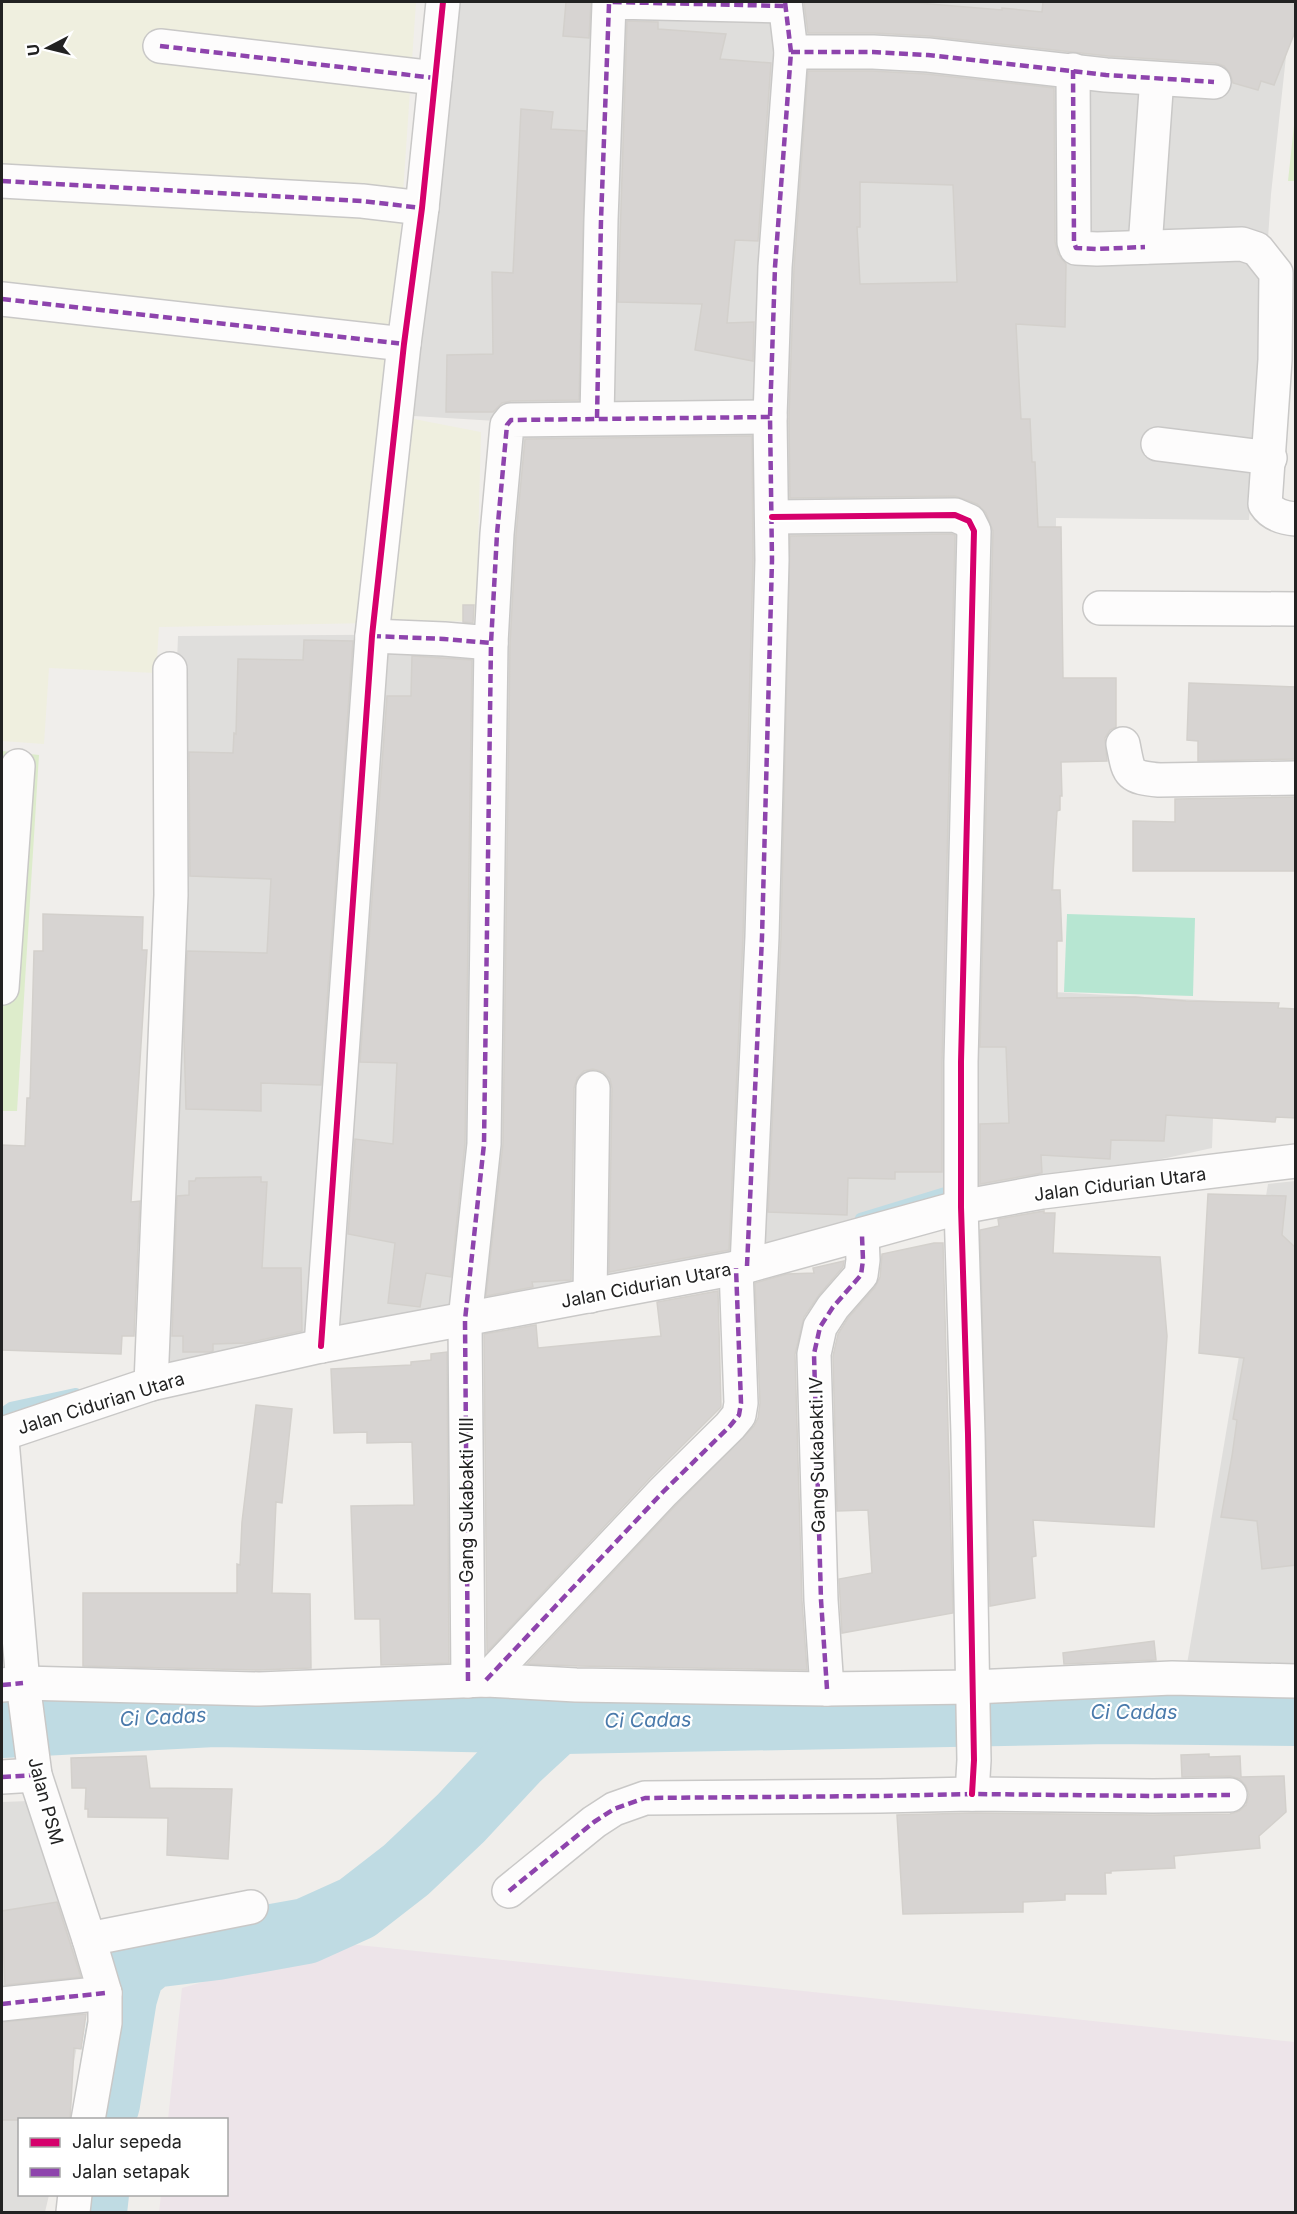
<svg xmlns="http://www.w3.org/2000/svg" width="1297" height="2214" font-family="Inter,sans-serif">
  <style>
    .residential { fill: #dfdedc }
    .industrial { fill: #ede4e9 }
    .farmland { fill: #efefdf }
    .grass { fill: #ddeccb }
    .pitch { fill: #b7e6d2 }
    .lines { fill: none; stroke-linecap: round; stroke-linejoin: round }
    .stream { stroke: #bfdbe3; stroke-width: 10 }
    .river { stroke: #bfdbe3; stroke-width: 66 }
    .building { fill: #d7d4d2; stroke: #d3d0cc; stroke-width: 1.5; fill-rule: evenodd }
    .street-casing { stroke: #c9c8c7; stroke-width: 36 }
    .street { stroke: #fdfcfc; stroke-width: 33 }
    .quiet { stroke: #8e44ad; stroke-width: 4.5; stroke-dasharray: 9 4.5; stroke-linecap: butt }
    .cycleway-casing { stroke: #fff; stroke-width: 10 }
    .cycleway { stroke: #d6006c; stroke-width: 6 }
    .labels { text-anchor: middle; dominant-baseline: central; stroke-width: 4.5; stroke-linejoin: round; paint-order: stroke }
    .street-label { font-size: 18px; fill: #222; stroke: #fff }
    .water-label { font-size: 20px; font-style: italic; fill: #4a7aab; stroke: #fff }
  </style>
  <rect width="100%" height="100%" fill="#f0eeeb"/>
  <g class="residential">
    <polygon points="454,2 1295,2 1295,29 1289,29 1271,194 1249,520 1056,518 1053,992 1217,1001 1212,1148 779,1243 150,1374 178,636 485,634 496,421 414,416"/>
    <polygon points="1295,1181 1295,1673 1186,1670 1268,1184"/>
    <polygon points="29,1801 93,1963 63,2119 20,2120 20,2194 49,2195 45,2212 2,2212 2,1802"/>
  </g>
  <polygon class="industrial" points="339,1943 1295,2042 1295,2212 159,2212 161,2195 226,2194 226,2120 168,2119 182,1988"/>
  <polygon class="farmland" points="2,2 416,2 388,414 481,432 476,621 159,627 156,673 49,668 44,744 2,741"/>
  <g class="grass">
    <polygon points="1295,116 1295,181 1288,181"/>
    <polygon points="2,751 39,755 17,1111 2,1111"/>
  </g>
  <polygon class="pitch" points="1067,914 1195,918 1193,996 1064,992"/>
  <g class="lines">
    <g class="stream">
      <polyline points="860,1218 945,1192"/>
      <polyline points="2,1413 11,1407 76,1393"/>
    </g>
    <g class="river">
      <polyline points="2,1725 214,1714 565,1721 1110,1711 1296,1713"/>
      <polyline points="107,2104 124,1998 132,1971 152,1955 217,1947 306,1931 357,1908 406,1870 461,1818 517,1758 557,1721"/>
      <polyline points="94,2212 96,2194"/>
    </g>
  </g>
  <g class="building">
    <polygon points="566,2 591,2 589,38 563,36"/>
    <polygon points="804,2 918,3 1002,10 1002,8 1042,12 1043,2 1296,2 1296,29 1274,85 1261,81 1258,90 1233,83 1230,73 1224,66 1215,63 1108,56 929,36 874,33 808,33"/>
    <polygon points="627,21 658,22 658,29 726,34 720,59 771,63 758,241 735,240 727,323 754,322 753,361 695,350 702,304 618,302"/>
    <path d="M808 71H872L926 74 1054 88 1055 242 1058 254 1066 264 1065 327 1016 324 1021 419H1030L1032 462H1035L1038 527H1061L1063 678H1116V727L1110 730 1105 738 1107 761 1061 762 1062 796H1060V810L1057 811 1052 890H1060L1062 941H1057V998L1135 997 1186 1001 1279 1003 1278 1008 1296 1009V1118L1276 1117 1275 1122 1166 1115 1164 1141 1111 1140 1110 1159 1041 1155 1042 1173 980 1184V1124L1009 1123 1006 1047H980L993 531 986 513 977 504 955 496 790 498 789 417 794 268ZM860 182 953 185 957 282 860 284 857 227H860Z"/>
    <polygon points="521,109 553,112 551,129 586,131 579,400 511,401 502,403 493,412 446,412 447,355 493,354 492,272 513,273"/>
    <polygon points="752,436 753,560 743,936 729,1250 609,1272 612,1088 610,1079 603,1072 593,1069 584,1071 577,1078 574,1088 571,1280 532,1282 533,1287 486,1296 503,1144 510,644 516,535 525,439"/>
    <polygon points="951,534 955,535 942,1062 942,1172 895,1172 895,1179 848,1178 847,1215 768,1212 781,938 790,536"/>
    <polygon points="463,605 474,605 473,623 463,622"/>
    <polygon points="304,640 353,641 321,1085 261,1083 261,1111 186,1109 184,1036 187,951 267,953 271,879 190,876 189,752 233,753 234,733 236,734 238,659 303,660"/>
    <polygon points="412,656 472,660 465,1143 451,1277 426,1273 420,1307 388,1303 395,1243 348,1234 355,1139 393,1144 397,1063 360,1062 387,696 411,696"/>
    <polygon points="1189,683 1296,687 1296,759 1198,761 1198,741 1187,740"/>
    <polygon points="1296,797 1296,871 1133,871 1133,821 1175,822 1175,799"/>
    <polygon points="43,914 143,917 142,950 147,950 131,1202 140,1201 134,1336 122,1336 121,1354 2,1350 2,1145 25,1146 27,1098 30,1098 34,951 43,951"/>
    <polygon points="261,1177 261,1182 267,1182 262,1268 301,1268 302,1331 247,1343 213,1344 213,1351 210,1352 183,1352 183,1336 172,1336 177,1196 189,1195 189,1181 195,1181 196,1178"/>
    <polygon points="1208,1194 1286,1196 1282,1235 1296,1248 1296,1565 1262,1569 1257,1521 1221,1517 1232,1456 1237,1420 1233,1419 1244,1358 1199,1353"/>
    <polygon points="1044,1211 1044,1213 1055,1213 1053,1253 1160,1257 1167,1336 1154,1527 1033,1520 1036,1556 1032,1557 1035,1598 990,1606 980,1230 999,1226 998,1219"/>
    <polygon points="934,1243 943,1243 953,1613 842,1633 839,1579 872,1573 868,1510 837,1511 833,1356 838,1334 848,1318 875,1287 880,1277 882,1254"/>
    <polygon points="844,1261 843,1267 819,1295 804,1317 795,1354 802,1601 807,1670 577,1666 527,1664 676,1505 754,1426 758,1418 760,1403 755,1283 787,1274 814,1273 813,1268"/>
    <polygon points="718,1291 721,1407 649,1479 487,1652 484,1334 536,1325 538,1348 661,1336 657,1302"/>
    <polygon points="447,1352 449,1663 381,1665 380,1619 355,1619 351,1506 414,1505 412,1442 367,1443 367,1432 334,1433 331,1369 411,1365 411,1362 431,1360 431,1354"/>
    <polygon points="256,1405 292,1409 282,1503 276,1502 272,1593 310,1594 311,1668 259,1670 83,1666 83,1593 237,1593 237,1564 240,1565 242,1522"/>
    <polygon points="1154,1641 1156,1660 1064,1664 1063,1653"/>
    <polygon points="1209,1754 1209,1757 1240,1756 1241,1777 1284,1776 1286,1812 1259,1836 1260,1848 1174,1856 1175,1868 1111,1871 1111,1873 1105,1873 1106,1894 1065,1894 1065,1900 1023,1902 1023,1912 903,1914 897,1815 972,1813 1153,1815 1230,1814 1239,1811 1246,1805 1249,1795 1246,1786 1240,1779 1230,1776 1182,1777 1181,1755"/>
    <polygon points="146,1756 150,1788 232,1789 228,1859 167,1855 168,1818 88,1817 88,1809 85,1809 86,1788 72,1788 71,1758"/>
    <polygon points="57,1902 81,1977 5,1985 2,1911"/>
    <polygon points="86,2014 81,2049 74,2048 70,2120 2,2120 2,2022"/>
  </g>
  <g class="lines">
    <g class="street-casing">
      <g id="street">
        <polyline points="160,46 435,78"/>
        <polyline points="791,52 873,52 928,55 1106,75 1214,82"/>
        <path d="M1073 70 1074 242 1076 248 1097 249 1242 244 1257 249 1276 273 1275 360 1265 504C1272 515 1283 518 1296 519"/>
        <polyline points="2,181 362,201 422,208"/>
        <polyline points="1145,247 1156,91"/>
        <polyline points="2,299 404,344"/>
        <polyline points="597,418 601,220 609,4 612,2 785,6"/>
        <polyline points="1158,444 1270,458"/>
        <polyline points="772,517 955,515 969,521 974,531 961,1062 961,1207 968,1434 974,1760 972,1794"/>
        <polyline points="1100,608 1296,609"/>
        <polyline points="372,636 444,639 491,643 497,534 507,425 511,420 770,417"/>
        <path d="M1123 744C1129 774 1127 777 1159 780L1296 778"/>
        <polyline points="2,988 18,766"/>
        <polyline points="747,1266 762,937 772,560 770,417 775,267 791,52 785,2"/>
        <polyline points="590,1296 593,1088"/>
        <polyline points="321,1346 372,636 404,344 422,208 443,2"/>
        <polyline points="151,1384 171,895 170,669"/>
        <polyline points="2,1434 151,1384 321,1346 747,1266 961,1207 1042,1192 1296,1161"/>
        <polyline points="2,1440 23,1683 35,1775 89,1939 105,1993 105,2023 88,2120"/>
        <polyline points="486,1680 663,1492 730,1426 739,1415 741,1403 736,1268"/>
        <polyline points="468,1681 465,1320 484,1144 491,643"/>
        <polyline points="2,1685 23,1683 259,1689 486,1680 576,1685 827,1689 972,1687 1172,1678 1296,1681"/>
        <polyline points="827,1689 821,1600 814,1354 820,1327 833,1307 861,1275 863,1260 862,1236"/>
        <polyline points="2,1777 35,1775"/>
        <polyline points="509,1891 594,1822 614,1809 645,1798 880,1796 972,1794 1153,1796 1230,1795"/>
        <polyline points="89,1939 251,1907"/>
        <polyline points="2,2004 105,1993"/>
        <polyline points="73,2212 75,2194"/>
      </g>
    </g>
    <use href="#street" class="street"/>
    <g class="quiet">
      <polyline points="160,46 435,78"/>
      <polyline points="791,52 873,52 928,55 1106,75 1214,82"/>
      <polyline points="1073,70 1074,242 1076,248 1097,249 1145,247"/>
      <polyline points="2,181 362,201 422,208"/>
      <polyline points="2,299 404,344"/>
      <polyline points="597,418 601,220 609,4 612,2 785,6"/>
      <polyline points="372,636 444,639 491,643 497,534 507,425 511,420 770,417"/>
      <polyline points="747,1266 762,937 772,560 770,417 775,267 791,52 785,2"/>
      <polyline points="486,1680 663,1492 730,1426 739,1415 741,1403 736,1268"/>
      <polyline points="468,1681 465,1320 484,1144 491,643"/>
      <polyline points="2,1685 23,1683"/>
      <polyline points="827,1689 821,1600 814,1354 820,1327 833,1307 861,1275 863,1260 862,1236"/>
      <polyline points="2,1777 35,1775"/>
      <polyline points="509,1891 594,1822 614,1809 645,1798 880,1796 972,1794 1153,1796 1230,1795"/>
      <polyline points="2,2004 105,1993"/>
    </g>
    <g class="cycleway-casing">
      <g id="cycleway">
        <polyline points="772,517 955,515 969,521 974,531 961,1062 961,1207 968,1434 974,1760 972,1794"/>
        <polyline points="321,1346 372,636 404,344 422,208 443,2"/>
      </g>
    </g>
    <use href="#cycleway" class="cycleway"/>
  </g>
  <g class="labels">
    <g class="street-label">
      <text transform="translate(1120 1184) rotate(-7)">Jalan Cidurian Utara</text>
      <text transform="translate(646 1285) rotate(-11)">Jalan Cidurian Utara</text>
      <text transform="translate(101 1403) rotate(-17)">Jalan Cidurian Utara</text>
      <text transform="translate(817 1455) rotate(-91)">Gang Sukabakti.IV</text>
      <text transform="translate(466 1500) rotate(-90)">Gang Sukabakti VIII</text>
      <text transform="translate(46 1801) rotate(75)">Jalan PSM</text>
    </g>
    <g class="water-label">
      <text x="1134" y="1712">Ci Cadas</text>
      <text transform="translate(163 1717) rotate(-3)">Ci Cadas</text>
      <text transform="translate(648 1720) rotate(-1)">Ci Cadas</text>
    </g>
  </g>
  <rect width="1297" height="2214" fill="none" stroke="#222222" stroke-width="6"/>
  <rect x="18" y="2118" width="210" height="78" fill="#ffffff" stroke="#a7a7a7" stroke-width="1.5"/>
  <rect x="30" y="2138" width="30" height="9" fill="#d6006c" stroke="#a7a7a7" stroke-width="1.5"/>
  <text x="72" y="2148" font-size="18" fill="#222222">Jalur sepeda</text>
  <rect x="30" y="2168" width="30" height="9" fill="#8e44ad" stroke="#a7a7a7" stroke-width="1.5"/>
  <text x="72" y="2178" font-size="18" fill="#222222">Jalan setapak</text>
  <g transform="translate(48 48) rotate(263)" stroke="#ffffff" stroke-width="4.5" paint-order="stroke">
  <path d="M0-4.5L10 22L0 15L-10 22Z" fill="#222222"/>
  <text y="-9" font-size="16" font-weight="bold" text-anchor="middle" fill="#222222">U</text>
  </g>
</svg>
